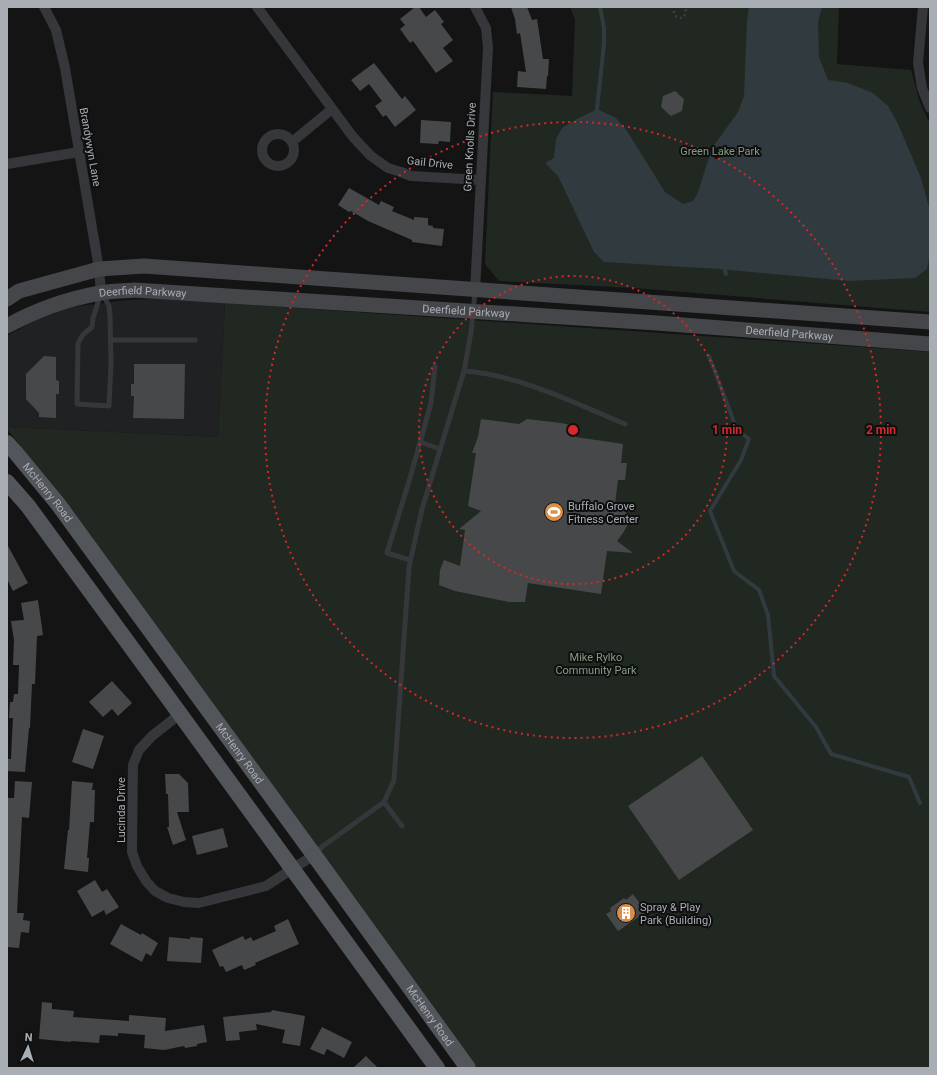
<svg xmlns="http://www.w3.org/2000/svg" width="937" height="1075" font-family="Roboto,sans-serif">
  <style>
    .built { fill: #202122 }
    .green { fill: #212821 }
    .water { fill: #313a3e }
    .pier { fill: #141415 }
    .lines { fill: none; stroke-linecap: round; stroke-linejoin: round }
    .stream { stroke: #313a3e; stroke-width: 4 }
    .building { fill: #46484a }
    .path { stroke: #3c3e41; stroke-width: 2.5; stroke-dasharray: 2 3; stroke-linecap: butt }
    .service { stroke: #36373a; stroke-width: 5 }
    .minor { stroke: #36373a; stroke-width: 10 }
    .secondary { stroke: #44464a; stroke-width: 15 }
    .primary { stroke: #525559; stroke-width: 16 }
    .ring { fill: none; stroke: #d62828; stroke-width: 2; stroke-dasharray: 2 4 }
    .labels { text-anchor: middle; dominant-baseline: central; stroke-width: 4; stroke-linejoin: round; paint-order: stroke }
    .street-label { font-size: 11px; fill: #a8aeb4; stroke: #0f0f10 }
    .park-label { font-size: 11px; fill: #849d81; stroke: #0f0f10 }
    .poi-label { font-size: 11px; fill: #a8aeb4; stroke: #0f0f10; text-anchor: start }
    .centre { fill: #d62828; stroke: #0f0f10; stroke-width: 2 }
    .ring-label { font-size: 12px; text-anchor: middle; font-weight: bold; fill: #d62828; stroke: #0f0f10; stroke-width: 4; stroke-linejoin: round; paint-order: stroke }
  </style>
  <rect width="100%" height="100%" fill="#141415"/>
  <polygon class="built" points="152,299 225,303 218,437 7,427 7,336 37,319 73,307 127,300"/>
  <g class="green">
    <polygon points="570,7 839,7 837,64 911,70 919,100 930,124 930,312 634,288 499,281 485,264 493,92 572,96 575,19"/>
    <polygon points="225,303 820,344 930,352 930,1068 477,1068 84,526 7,429 7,427 218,437"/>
  </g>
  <polygon class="water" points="749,7 822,7 818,22 819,57 828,80 848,83 873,93 888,106 898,124 921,178 930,211 930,253 927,269 915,278 849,281 719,269 604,262 594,252 558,176 545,163 554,158 556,139 562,128 575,120 597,109 616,118 627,131 665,192 683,204 693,201 697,195 712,148 738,112 744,96 747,21"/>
  <polygon class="pier" points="711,146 716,148 717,147 720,146 722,147 723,150 719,158 716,159 714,158 713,155 714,153 709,150"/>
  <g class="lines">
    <g class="stream">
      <polyline points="597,114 597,109 604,44 604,28 600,7"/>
      <polyline points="724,265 726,274"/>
      <polyline points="709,356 737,430 749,439 741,460 710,511 734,571 759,590 768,615 774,676 816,727 831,754 909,777 920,803"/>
    </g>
  </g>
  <g class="building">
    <polygon points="415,7 419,7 426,17 435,10 444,22 441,24 453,40 443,48 453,61 436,73 413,41 410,43 400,29 405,25 400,19"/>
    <polygon points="511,7 527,7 532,20 537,19 543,59 549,59 548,76 547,76 546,89 517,87 518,71 526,72 520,33 517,34 515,19"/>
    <polygon points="374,63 402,99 405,96 416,110 395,127 386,115 383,117 375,106 382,101 369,84 360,91 351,80"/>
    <polygon points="675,91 684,99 682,111 671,116 661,107 663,96"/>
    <polygon points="421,120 451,122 450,142 439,141 438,144 420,143"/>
    <polygon points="349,188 379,205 381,201 394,207 392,211 414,220 414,217 428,218 428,225 433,226 433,228 444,229 442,246 412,242 412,240 368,221 351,211 349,212 338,205"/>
    <polygon points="44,356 56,357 56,380 59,381 59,394 56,394 56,418 39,417 39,413 26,399 26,374"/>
    <polygon points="134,364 185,364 184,419 133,418 134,396 131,396 131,384 134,384"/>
    <polygon points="481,419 519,424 527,419 561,423 575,426 576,437 623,444 621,463 627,463 625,480 618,480 615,504 629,515 630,521 623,533 617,541 633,553 607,551 601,594 528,583 525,602 509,602 455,591 439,585 440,570 444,560 460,566 465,530 459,529 481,511 468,506 476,453 472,453 478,437"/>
    <polygon points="7,544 28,583 13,591 7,579"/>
    <polygon points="38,600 43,635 37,636 35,684 32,684 30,728 29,728 25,772 7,771 7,759 11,759 12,736 13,718 9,718 10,702 13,702 14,694 18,694 19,665 13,665 14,640 11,621 24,620 21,603"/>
    <polygon points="112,681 132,703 118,716 112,709 103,717 89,702"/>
    <polygon points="83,729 104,736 93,769 72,762"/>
    <polygon points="702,756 753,830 679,880 628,806"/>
    <polygon points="165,774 179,774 188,783 189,812 177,812 186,840 173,845 167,827 169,827 168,794 166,794"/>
    <polygon points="15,781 32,782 29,818 22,817 17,913 24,913 23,920 30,921 29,933 21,932 19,948 7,947 7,798 14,798"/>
    <polygon points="72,781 93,783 92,790 95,790 94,822 90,822 87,858 89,858 88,872 64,869 68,830 69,830"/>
    <polygon points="223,828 228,847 197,855 192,836"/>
    <polygon points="95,880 102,892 107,889 119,907 106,915 104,910 92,917 77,891"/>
    <polygon points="633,894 646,912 618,931 606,914 611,911 610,908 624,898 626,900"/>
    <polygon points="288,919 299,944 255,963 256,965 244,970 242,965 226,972 223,966 220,967 212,950 243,936 245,940 251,937 253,941 276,931 274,926"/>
    <polygon points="121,924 141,935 142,933 158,943 151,956 146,953 142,962 110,944"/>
    <polygon points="169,937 190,939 190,937 203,938 201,963 167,961"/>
    <polygon points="42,1002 52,1003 52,1009 74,1011 73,1017 129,1021 129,1015 166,1018 165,1031 204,1025 207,1042 197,1044 197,1046 185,1048 184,1046 164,1050 144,1048 145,1035 118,1033 118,1036 100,1035 99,1043 71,1041 71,1042 39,1039"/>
    <polygon points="272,1010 305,1016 300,1046 282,1043 285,1030 256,1024 257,1030 239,1032 240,1040 226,1041 223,1017 271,1012"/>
    <polygon points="322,1027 352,1042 344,1058 327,1049 324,1055 310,1049"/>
    <polygon points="366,1056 378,1068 353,1068"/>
  </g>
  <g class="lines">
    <path class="path" d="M674 11V14C678 20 685 19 686 11L683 7"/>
    <g class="service">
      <path d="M101 293 106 300 109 306 110 316 111 363 109 406 77 404 78 344C80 336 86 332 92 327L93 318Z"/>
      <polyline points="110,340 195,340"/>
      <path d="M464 371C519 375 575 403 625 424"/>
      <polyline points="420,442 440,449"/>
      <polyline points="410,560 387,553 410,478 431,403 435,366"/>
      <polyline points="384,802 402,826"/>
      <polyline points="315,854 323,846 384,802 394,780 409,567 422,509 464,371 471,332 475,292"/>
    </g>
    <g class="minor">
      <polyline points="44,7 56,30 65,68 99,269 101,293"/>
      <polyline points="257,7 353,137 371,156 388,168 401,172 411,176 481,180"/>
      <polyline points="923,7 918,63 922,88 930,108"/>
      <circle cx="278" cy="150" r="16"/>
      <polyline points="292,142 332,109"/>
      <polyline points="7,164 79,152"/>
      <polyline points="475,290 488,48 486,28 475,7"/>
      <polyline points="180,714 152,736 139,750 133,765 132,852 137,866 146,881 155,891 168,898 184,902 199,903 266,886 314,855"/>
    </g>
    <g class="secondary">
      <polyline points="7,299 19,291 99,269 144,266 930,322"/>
      <path id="s1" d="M7 326C36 310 67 299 100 293 111 291 123 291 134 290L657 323 930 344"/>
    </g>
    <g class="primary">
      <path id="s2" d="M7 443 16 453 58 504 314 855 468 1068"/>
      <polyline points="7,482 28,506 180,714 437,1068"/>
    </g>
  </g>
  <g class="ring">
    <circle cx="573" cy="430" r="154"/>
    <circle cx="573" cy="430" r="308"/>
  </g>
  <defs>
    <g id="stadium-disc" transform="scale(1)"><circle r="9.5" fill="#da8f48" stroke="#0f0f10"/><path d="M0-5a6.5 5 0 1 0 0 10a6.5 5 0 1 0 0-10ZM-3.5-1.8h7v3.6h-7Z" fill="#fff"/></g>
    <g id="building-disc" transform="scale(1)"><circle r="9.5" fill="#da8f48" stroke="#0f0f10"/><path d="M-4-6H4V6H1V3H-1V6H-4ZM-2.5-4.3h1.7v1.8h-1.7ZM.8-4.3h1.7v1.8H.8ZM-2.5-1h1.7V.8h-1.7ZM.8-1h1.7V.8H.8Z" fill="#fff"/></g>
  </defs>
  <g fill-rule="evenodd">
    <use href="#stadium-disc" x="554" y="512"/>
    <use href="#building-disc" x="626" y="913"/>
  </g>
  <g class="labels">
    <g class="street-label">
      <text transform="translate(90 147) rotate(80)">Brandywyn Lane</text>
      <text transform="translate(470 147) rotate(-87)">Green Knolls Drive</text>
      <text transform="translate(430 163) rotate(6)">Gail Drive</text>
      <text stroke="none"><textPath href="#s1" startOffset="142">Deerfield Parkway</textPath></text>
      <text stroke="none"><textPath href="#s1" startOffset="466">Deerfield Parkway</textPath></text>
      <text stroke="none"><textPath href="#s1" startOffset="790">Deerfield Parkway</textPath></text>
      <text stroke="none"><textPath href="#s2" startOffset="64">McHenry Road</textPath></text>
      <text stroke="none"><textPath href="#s2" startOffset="388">McHenry Road</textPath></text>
      <text transform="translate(121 810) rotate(-90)">Lucinda Drive</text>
      <text stroke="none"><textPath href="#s2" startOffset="712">McHenry Road</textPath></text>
    </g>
    <g class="park-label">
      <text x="720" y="151">Green Lake Park</text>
      <text x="596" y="657">Mike Rylko<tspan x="596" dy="13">Community Park</tspan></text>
    </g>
    <g class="poi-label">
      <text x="568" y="506">Buffalo Grove<tspan x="568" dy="13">Fitness Center</tspan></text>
      <text x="640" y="907">Spray &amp; Play<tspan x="640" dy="13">Park (Building)</tspan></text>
    </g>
  </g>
  <circle cx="573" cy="430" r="6" class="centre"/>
  <g class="ring-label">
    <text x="727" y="434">1 min</text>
    <text x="881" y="434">2 min</text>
  </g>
  <rect width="937" height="1075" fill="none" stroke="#a8aeb4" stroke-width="16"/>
  <g transform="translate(28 1047) rotate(4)" stroke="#0f0f10" stroke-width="3" paint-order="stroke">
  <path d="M0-3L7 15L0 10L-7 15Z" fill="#a8aeb4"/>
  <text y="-6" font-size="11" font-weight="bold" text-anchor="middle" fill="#a8aeb4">N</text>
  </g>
</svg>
